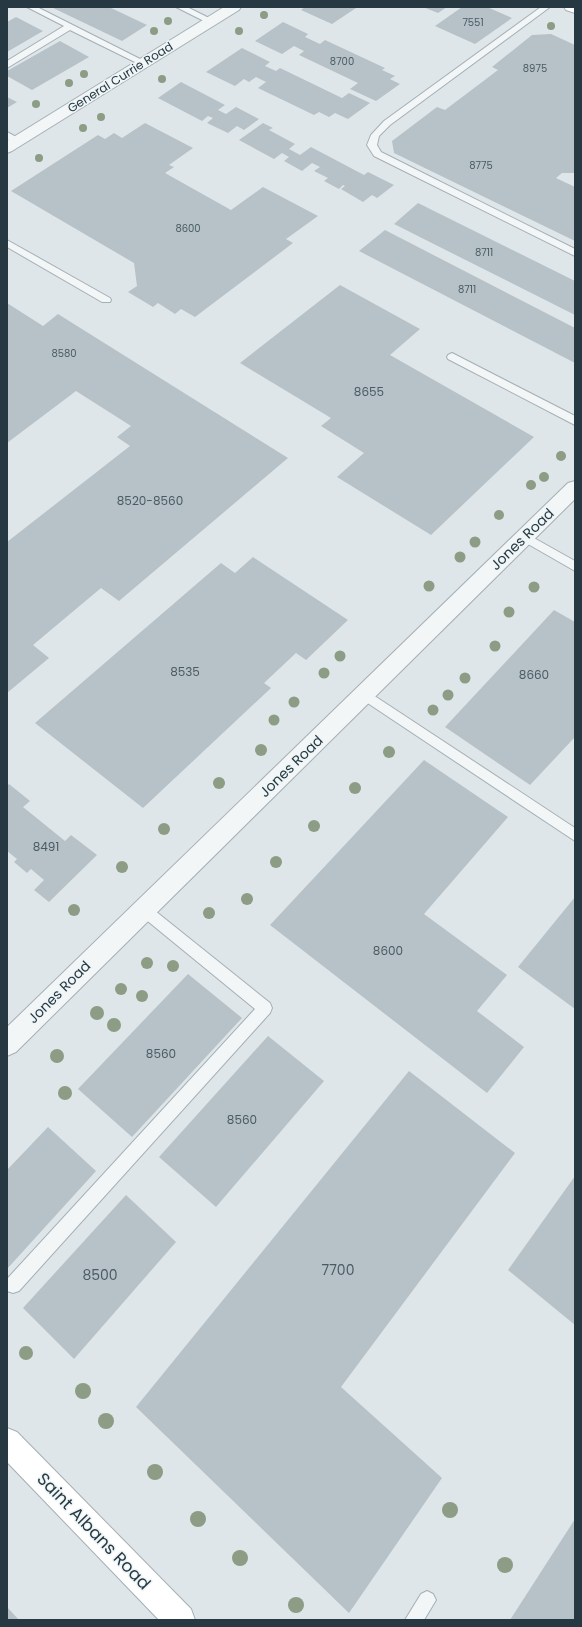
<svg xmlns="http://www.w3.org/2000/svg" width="582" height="1627" font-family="Poppins,sans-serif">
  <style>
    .building { fill: #b6c2c7 }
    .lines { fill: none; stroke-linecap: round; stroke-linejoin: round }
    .lane-casing { stroke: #a4afb4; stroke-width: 2 }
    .street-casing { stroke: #a4afb4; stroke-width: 2 }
    .secondary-casing { stroke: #a4afb4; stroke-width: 2 }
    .lane { fill: #f2f6f7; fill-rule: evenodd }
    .street { fill: #f2f6f7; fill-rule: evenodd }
    .secondary { fill: #fff; fill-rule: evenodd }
    .tree { fill: #8c9c85 }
    .labels { text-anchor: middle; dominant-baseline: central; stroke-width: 3; stroke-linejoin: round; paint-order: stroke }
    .far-number-label { font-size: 10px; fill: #4a5b63 }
    .far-street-label { font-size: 12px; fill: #263942; stroke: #eff5f7 }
    .number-label { font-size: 12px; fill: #4a5b63 }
    .street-label { font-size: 14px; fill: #263942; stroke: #eff5f7 }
    .near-number-label { font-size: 14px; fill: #4a5b63 }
    .near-street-label { font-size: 17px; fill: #263942; stroke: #eff5f7 }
  </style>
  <rect width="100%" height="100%" fill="#dfe6ea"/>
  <g class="building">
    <polygon points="51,7 109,7 147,25 122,41"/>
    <polygon points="305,7 354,7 356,8 332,24 301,10"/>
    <polygon points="423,7 447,7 438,13"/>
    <polygon points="462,7 487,7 512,18 475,44 435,26"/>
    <polygon points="16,17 43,31 7,52 7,22"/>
    <polygon points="283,22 308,34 305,37 320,44 325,40 385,68 382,70 395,76 390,79 400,84 376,101 350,89 358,83 299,55 304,51 294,46 282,54 255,41"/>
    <polygon points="551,34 575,45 575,168 574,173 562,173 556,178 575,187 575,241 394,153 392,141 437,107 445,110 498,70 492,67 532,35"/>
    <polygon points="60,41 89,57 32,90 7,76 7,71"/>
    <polygon points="242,48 270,62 265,66 276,71 280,68 342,98 349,93 370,103 348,119 335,113 329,117 319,112 314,115 258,88 266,82 256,77 249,82 244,79 235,86 206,72"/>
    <polygon points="181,82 225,105 218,110 226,114 236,107 259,119 244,130 237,126 228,133 207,123 213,118 208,116 202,121 158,98"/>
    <polygon points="7,97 17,102 7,108"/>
    <polygon points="145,123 193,148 169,165 174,167 165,173 231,210 263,187 318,216 286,239 293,243 195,317 181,309 175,314 158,303 153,307 128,292 137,286 134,263 11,191 98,135 105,139 114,133 122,138"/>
    <polygon points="263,123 273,128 269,130 295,144 289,149 300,155 311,147 364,175 368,172 394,185 377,198 372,195 363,202 341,189 345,186 343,185 339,189 324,181 328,178 314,171 320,167 312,163 302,171 284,161 289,157 282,153 274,159 239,140"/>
    <polygon points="418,203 575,281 575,315 394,224"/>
    <polygon points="385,230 575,328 575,363 359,251"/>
    <polygon points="340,285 420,329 390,355 534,437 431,535 337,477 364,453 321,426 331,418 240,363"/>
    <polygon points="7,303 43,326 58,314 288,458 119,601 101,588 33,645 49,658 7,693 7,542 130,446 117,437 131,426 76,391 7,443"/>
    <polygon points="253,557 348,620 306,660 296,653 264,683 271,688 143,808 35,723 221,563 235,573"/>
    <polygon points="554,610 575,622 575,737 530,785 445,727"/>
    <polygon points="424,760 508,817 424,914 507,975 477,1011 524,1047 487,1093 270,925"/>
    <polygon points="9,784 30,801 23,807 65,841 71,835 97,855 49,902 34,890 44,880 31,869 27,873 14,862 17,859 7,851 7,786"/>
    <polygon points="575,897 575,1009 518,967"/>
    <polygon points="188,974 242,1018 132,1137 78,1089"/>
    <polygon points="268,1036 324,1081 216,1207 159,1157"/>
    <polygon points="409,1071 515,1153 341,1387 442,1478 349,1613 136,1407"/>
    <polygon points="48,1127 96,1171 7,1269 7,1170"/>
    <polygon points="575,1176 575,1325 508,1270"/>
    <polygon points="126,1195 176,1242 74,1359 23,1308"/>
    <polygon points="575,1519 575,1620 510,1620"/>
    <polygon points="7,1607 19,1620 7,1620"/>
  </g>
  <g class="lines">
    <g class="lane-casing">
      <g id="lane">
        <polygon points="27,7 37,7 148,63 144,66 141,65 70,30 7,68 7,61 64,26"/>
        <polygon points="176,7 187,7 215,21 214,23 208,23"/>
        <polygon points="541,7 550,7 390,125 379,136 377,145 381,152 575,249 575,256 374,156 367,145 371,135 384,121"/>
        <polygon points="7,132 20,139 20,143 14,143 7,139"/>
        <polygon points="7,240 110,298 111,300 110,302 102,302 7,247"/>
        <polygon points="452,353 575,416 575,425 448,359 447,357 448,355"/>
        <polygon points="525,533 575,561 575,571 521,540 519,537 521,534"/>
        <polygon points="364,689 575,828 575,841 360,698 358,694 360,690"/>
        <polygon points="144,904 149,906 270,1003 272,1008 270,1013 19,1291 13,1293 7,1291 7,1279 255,1009 139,914 137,910 139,906"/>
        <polygon points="427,1591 433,1594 436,1600 424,1620 405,1620 421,1594"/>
      </g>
    </g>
    <g class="street-casing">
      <g id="street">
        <polygon points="224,7 241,7 239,10 12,151 7,153 7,141"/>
        <polygon points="575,481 575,499 16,1052 7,1056 7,1027 568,483"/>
      </g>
    </g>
    <g class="secondary-casing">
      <g id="secondary">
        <polygon points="564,7 575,7 575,13 566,10"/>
        <polygon points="7,1428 17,1432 191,1609 195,1620 159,1620 7,1462"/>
      </g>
    </g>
    <use href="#lane" class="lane"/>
    <use href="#street" class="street"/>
    <use href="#secondary" class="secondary"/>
  </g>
  <g class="tree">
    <circle cx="264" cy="15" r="4"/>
    <circle cx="168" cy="21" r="4"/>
    <circle cx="551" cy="26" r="4"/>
    <circle cx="154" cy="31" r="4"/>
    <circle cx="239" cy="31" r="4"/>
    <circle cx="84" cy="74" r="4"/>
    <circle cx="162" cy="79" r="4"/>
    <circle cx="69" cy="83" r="4"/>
    <circle cx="36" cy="104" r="4"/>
    <circle cx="101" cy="117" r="4"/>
    <circle cx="83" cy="128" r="4"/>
    <circle cx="39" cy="158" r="4"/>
    <circle cx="561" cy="456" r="5"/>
    <circle cx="544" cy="477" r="5"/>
    <circle cx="531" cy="485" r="5"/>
    <circle cx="499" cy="515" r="5"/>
    <circle cx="475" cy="542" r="5.5"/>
    <circle cx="460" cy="557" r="5.5"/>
    <circle cx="429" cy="586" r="5.5"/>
    <circle cx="534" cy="587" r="5.5"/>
    <circle cx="509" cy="612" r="5.5"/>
    <circle cx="495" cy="646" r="5.5"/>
    <circle cx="340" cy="656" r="5.5"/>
    <circle cx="324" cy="673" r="5.5"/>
    <circle cx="465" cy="678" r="5.5"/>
    <circle cx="448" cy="695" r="5.5"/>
    <circle cx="294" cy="702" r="5.5"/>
    <circle cx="433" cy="710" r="5.5"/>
    <circle cx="274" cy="720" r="5.5"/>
    <circle cx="261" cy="750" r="6"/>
    <circle cx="389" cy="752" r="6"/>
    <circle cx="219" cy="783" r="6"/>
    <circle cx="355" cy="788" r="6"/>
    <circle cx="314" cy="826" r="6"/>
    <circle cx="164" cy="829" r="6"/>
    <circle cx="276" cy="862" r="6"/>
    <circle cx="122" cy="867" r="6"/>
    <circle cx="247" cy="899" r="6"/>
    <circle cx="74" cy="910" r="6"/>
    <circle cx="209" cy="913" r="6"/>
    <circle cx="147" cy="963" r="6"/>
    <circle cx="173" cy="966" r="6"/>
    <circle cx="121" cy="989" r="6"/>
    <circle cx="142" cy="996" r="6"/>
    <circle cx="97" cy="1013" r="7"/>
    <circle cx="114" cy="1025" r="7"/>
    <circle cx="57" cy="1056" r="7"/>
    <circle cx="65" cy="1093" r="7"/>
    <circle cx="26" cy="1353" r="7"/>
    <circle cx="83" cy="1391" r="8"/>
    <circle cx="106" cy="1421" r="8"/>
    <circle cx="155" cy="1472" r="8"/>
    <circle cx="450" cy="1510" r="8"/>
    <circle cx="198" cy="1519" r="8"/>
    <circle cx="240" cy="1558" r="8"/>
    <circle cx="505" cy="1565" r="8"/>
    <circle cx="296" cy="1605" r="8"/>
  </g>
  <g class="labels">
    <g class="far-number-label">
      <text x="473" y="22">7551</text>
      <text x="342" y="61">8700</text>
      <text x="535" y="68">8975</text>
      <text x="481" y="165">8775</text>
      <text x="188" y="228">8600</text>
      <text x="484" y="252">8711</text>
      <text x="467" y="289">8711</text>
      <text x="64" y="353">8580</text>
    </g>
    <g class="far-street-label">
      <text transform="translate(120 77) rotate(-32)">General Currie Road</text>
    </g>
    <g class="number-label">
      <text x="369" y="391">8655</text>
      <text x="150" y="500">8520-8560</text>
      <text x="185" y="671">8535</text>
      <text x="534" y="674">8660</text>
      <text x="46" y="846">8491</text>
      <text x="388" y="950">8600</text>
      <text x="161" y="1053">8560</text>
      <text x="242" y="1119">8560</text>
    </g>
    <g class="street-label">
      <text transform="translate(522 539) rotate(-44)">Jones Road</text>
      <text transform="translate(291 766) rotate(-44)">Jones Road</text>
      <text transform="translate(59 992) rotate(-45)">Jones Road</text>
    </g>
    <g class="near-number-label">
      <text x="338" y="1270">7700</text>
      <text x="100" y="1275">8500</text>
    </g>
    <g class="near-street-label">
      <text transform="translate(94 1531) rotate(46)">Saint Albans Road</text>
    </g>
  </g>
  <rect width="582" height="1627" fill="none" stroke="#263942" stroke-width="16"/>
</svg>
